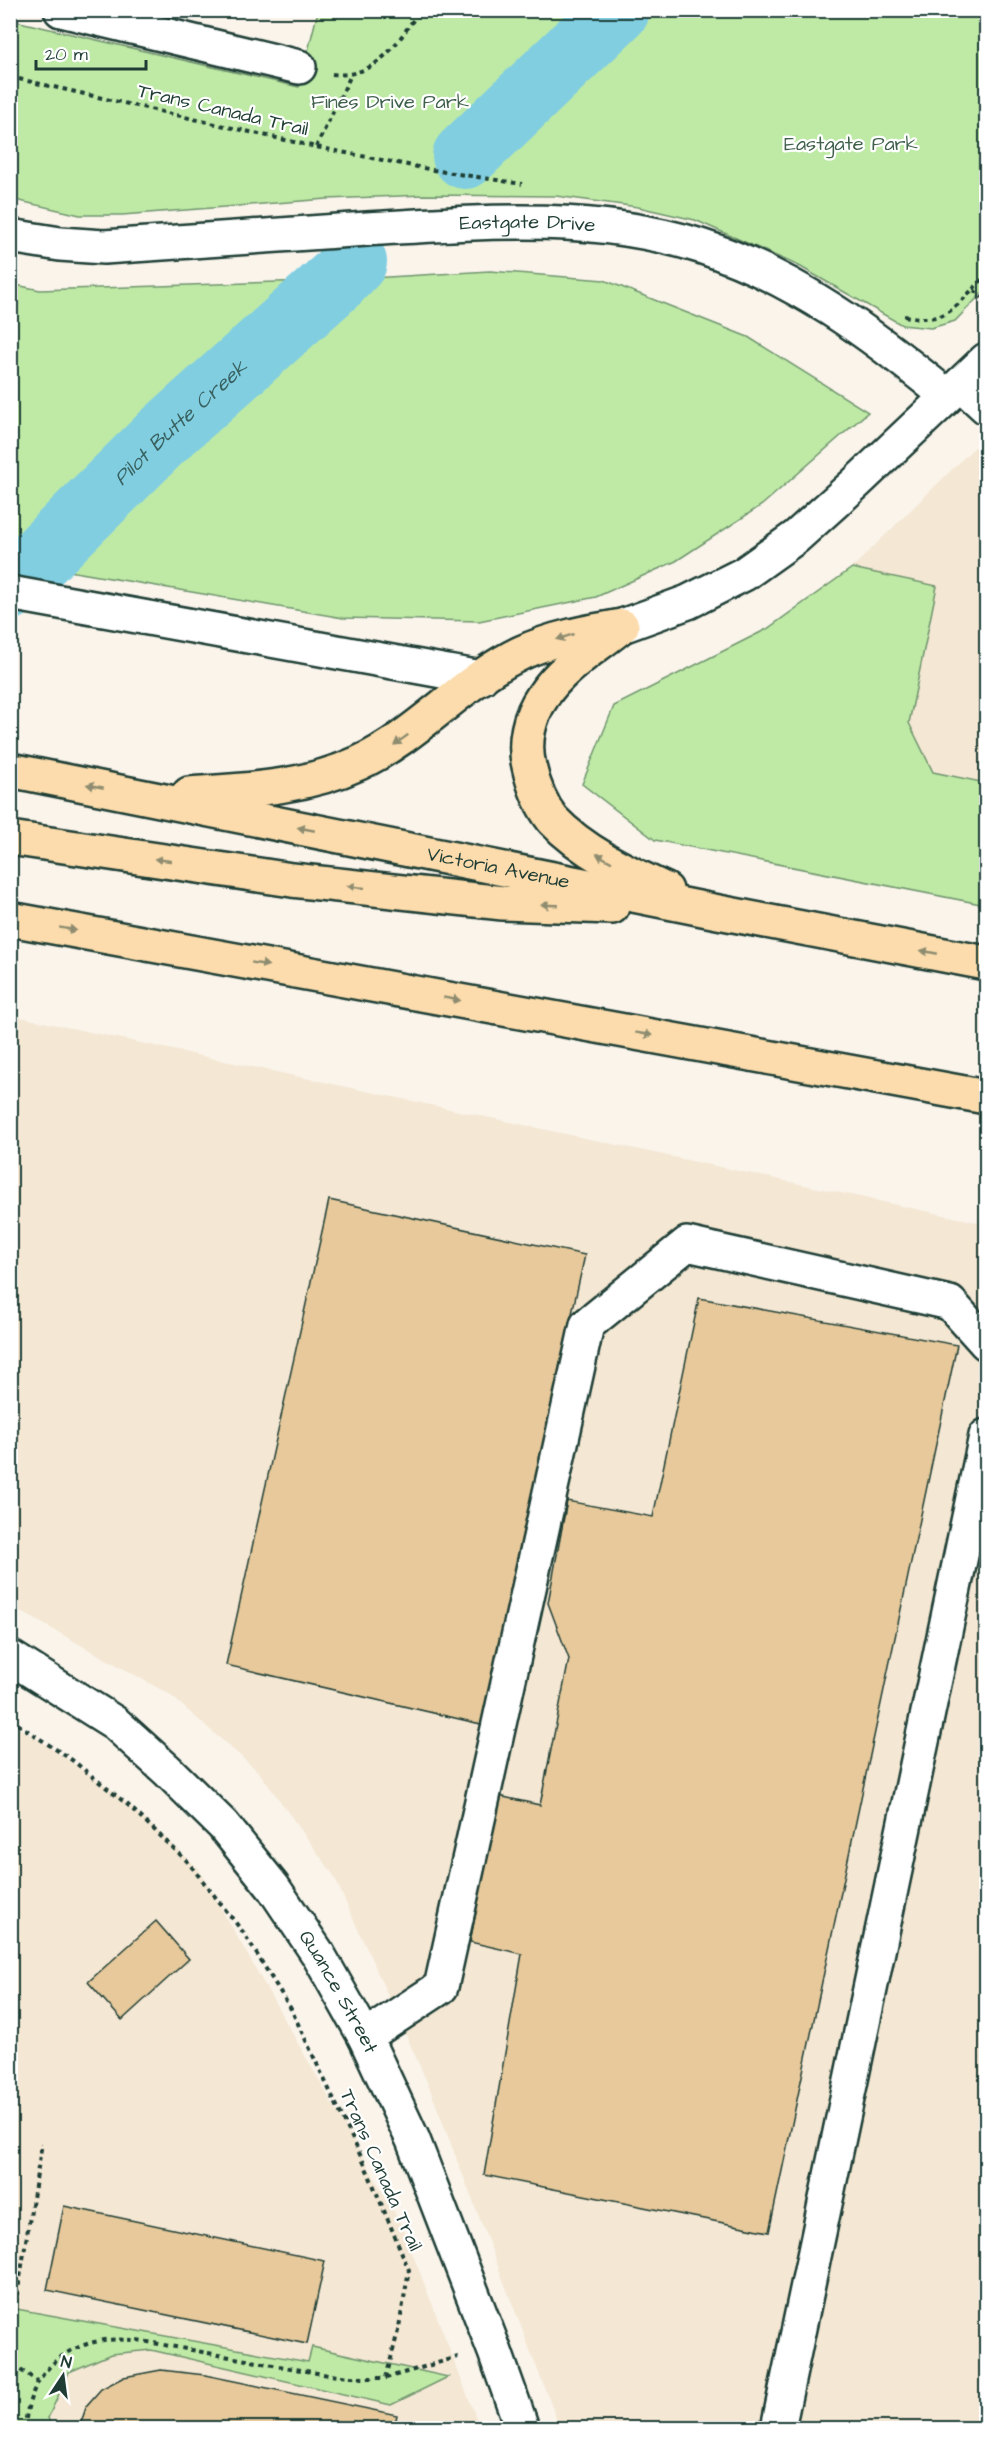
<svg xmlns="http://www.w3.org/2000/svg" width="997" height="2439" font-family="'Architects Daughter',sans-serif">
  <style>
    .built { fill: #f4e7d3 }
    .green { fill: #bfeaa6; stroke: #6f946d; stroke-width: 1.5 }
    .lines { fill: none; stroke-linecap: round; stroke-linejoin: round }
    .river { stroke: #81cee1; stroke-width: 66 }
    .building { fill: #e7c99b; stroke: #1f3d34; stroke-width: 1.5 }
    .minor-casing { stroke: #1f3d34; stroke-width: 38 }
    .highway-casing { stroke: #1f3d34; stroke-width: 38 }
    .path { stroke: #1f3d34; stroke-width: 4; stroke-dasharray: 4.5 4.5; stroke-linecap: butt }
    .minor { stroke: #fff; stroke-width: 33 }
    .highway { stroke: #fcdcac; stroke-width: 33 }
    .oneway { fill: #8e8c70 }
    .labels { text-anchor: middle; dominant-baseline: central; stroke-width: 4.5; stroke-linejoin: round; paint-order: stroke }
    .park-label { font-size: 20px; fill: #3f604b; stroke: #fff }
    .street-label { font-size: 20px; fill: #1f3d34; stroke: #fff }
    .water-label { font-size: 21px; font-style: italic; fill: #38615f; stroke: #fff }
  </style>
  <rect width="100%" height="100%" fill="#faf4eb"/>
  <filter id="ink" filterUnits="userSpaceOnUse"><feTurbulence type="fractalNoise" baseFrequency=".0167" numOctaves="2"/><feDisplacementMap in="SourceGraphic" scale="12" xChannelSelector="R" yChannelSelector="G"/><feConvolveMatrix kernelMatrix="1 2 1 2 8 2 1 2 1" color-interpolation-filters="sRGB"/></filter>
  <g filter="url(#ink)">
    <g class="built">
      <polygon points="986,436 986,783 933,772 909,723 937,586 852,568"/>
      <polygon points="10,1015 986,1224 986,2428 560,2428 428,2084 333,1874 259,1772 169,1694 11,1606"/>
      <polygon points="10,1723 38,1739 116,1793 198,1868 401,2224 480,2428 52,2428 48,2418 69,2372 111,2354 151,2350 446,2376 312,2347 308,2362 11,2308"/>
    </g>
    <g class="green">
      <polygon points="318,11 986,11 986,289 955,321 931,328 902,325 799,266 695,220 638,207 556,196 424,195 327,199 122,215 80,215 11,199 11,20 299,87"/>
      <polygon points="490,271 604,280 748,337 868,412 762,505 676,561 596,597 479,621 343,618 11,561 11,284 40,290 337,280"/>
      <polygon points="852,568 937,586 909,723 933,772 986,783 986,905 655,840 582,784 614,706 767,629"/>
      <polygon points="11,2308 308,2362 312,2347 448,2377 391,2405 151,2350 111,2354 69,2372 48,2418 52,2428 11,2428"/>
    </g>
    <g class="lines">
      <g class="river">
        <polyline points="465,156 617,10"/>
        <path id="s1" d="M10 587 163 436 337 280 354 262"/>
      </g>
    </g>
    <g class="building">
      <polygon points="329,1200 585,1255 481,1724 226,1665"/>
      <polygon points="699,1298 957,1345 769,2232 484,2175 522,1954 470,1942 499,1796 540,1805 569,1659 548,1603 567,1501 653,1517"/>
      <polygon points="156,1921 189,1959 122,2020 88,1982"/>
      <polygon points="64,2206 325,2261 307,2344 47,2290"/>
      <polygon points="161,2370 205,2375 397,2415 394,2428 79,2428 87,2405 101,2389 124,2377"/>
    </g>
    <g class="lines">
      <g class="minor-casing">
        <g id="minor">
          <polyline points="61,10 299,67"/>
          <path id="s2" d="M10 236 60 244 104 247C192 241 279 235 367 229 479 222 591 212 700 246 794 276 873 335 947 396"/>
          <polyline points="961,384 986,407"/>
          <polyline points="10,593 481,678"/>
          <polyline points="622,626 688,602 744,574 796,537 856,483 986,360"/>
          <path id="s3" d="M10 1657 115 1723 167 1770 223 1825 273 1887 318 1954 365 2037 413 2140 495 2352 522 2428"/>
          <polyline points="365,2037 441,1987 587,1325 687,1244 950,1303 986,1343"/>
          <polyline points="778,2428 986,1436"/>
        </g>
      </g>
      <g class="highway-casing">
        <g id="highway">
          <path d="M618 629C593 649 561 668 543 696 529 716 523 742 529 766 533 784 541 805 553 820 583 852 627 872 666 890"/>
          <path id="s4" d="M10 770 713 911 986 963"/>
          <path d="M189 794C247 790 305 788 359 763 419 735 462 681 521 653 553 638 587 632 622 626"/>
          <polyline points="10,838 292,880 503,903 612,907"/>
          <polyline points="10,919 986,1097"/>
        </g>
      </g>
      <g class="path">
        <path d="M332 74C377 79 397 43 420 10"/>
        <polyline points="10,77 316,147 433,170 522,184"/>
        <polyline points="316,147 351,75"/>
        <polyline points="973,289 986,276"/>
        <path d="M904 316C943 322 948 315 973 289L982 298"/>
        <polyline points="10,1719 72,1760 128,1805 187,1861 243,1932 291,2009 364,2163 409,2270 399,2327 386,2378"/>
        <polyline points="10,2339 42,2143"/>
        <polyline points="10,2356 17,2368 38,2381"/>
        <path d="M25 2428C28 2380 56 2348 104 2340 115 2339 126 2340 137 2340L328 2375 363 2378H386L458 2357"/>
      </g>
      <use href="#minor" class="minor"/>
      <use href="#highway" class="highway"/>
    </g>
    <defs><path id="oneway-solid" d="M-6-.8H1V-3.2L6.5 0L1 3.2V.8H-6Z" transform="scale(1.5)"/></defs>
    <g class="oneway">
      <use href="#oneway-solid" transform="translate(565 637) rotate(162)"/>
      <use href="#oneway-solid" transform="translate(401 740) rotate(144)"/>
      <use href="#oneway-solid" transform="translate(95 786) rotate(-169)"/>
      <use href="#oneway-solid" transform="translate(306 829) rotate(-169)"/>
      <use href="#oneway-solid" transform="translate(604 858) rotate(-151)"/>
      <use href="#oneway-solid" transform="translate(163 860) rotate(-172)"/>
      <use href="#oneway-solid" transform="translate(356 887) rotate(-174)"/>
      <use href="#oneway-solid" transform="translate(550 905) rotate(-178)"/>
      <use href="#oneway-solid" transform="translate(68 929) rotate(10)"/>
      <use href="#oneway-solid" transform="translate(929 952) rotate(-169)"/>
      <use href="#oneway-solid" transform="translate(260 964) rotate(10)"/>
      <use href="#oneway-solid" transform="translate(452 999) rotate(10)"/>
      <use href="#oneway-solid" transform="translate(644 1034) rotate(10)"/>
    </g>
  </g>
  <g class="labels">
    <g class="park-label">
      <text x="390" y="102">Fines Drive Park</text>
      <text x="851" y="144">Eastgate Park</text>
    </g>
    <g class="street-label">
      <text transform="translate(223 110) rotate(13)">Trans Canada Trail</text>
      <text stroke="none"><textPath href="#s2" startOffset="519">Eastgate Drive</textPath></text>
      <text stroke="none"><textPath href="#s4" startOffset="498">Victoria Avenue</textPath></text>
      <text stroke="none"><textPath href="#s3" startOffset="476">Quance Street</textPath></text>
      <text transform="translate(381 2170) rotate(66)">Trans Canada Trail</text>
    </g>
    <g class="water-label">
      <text stroke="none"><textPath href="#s1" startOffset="237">Pilot Butte Creek</textPath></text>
    </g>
  </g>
  <rect width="997" height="2439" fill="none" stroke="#fff" stroke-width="36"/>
  <rect x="18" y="18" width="961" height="2403" fill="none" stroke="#1f3d34" stroke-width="2" filter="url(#ink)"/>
  <g transform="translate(63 2376) rotate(13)" stroke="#ffffff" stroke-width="4.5" paint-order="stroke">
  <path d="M0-4.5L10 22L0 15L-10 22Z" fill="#1f3d34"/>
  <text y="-9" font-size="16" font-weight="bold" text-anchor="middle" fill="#1f3d34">N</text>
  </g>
  <path d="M36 60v9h110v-9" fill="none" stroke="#1f3d34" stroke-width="3"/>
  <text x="45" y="60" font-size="18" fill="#1f3d34" stroke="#ffffff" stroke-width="4.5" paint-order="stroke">20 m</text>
</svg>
